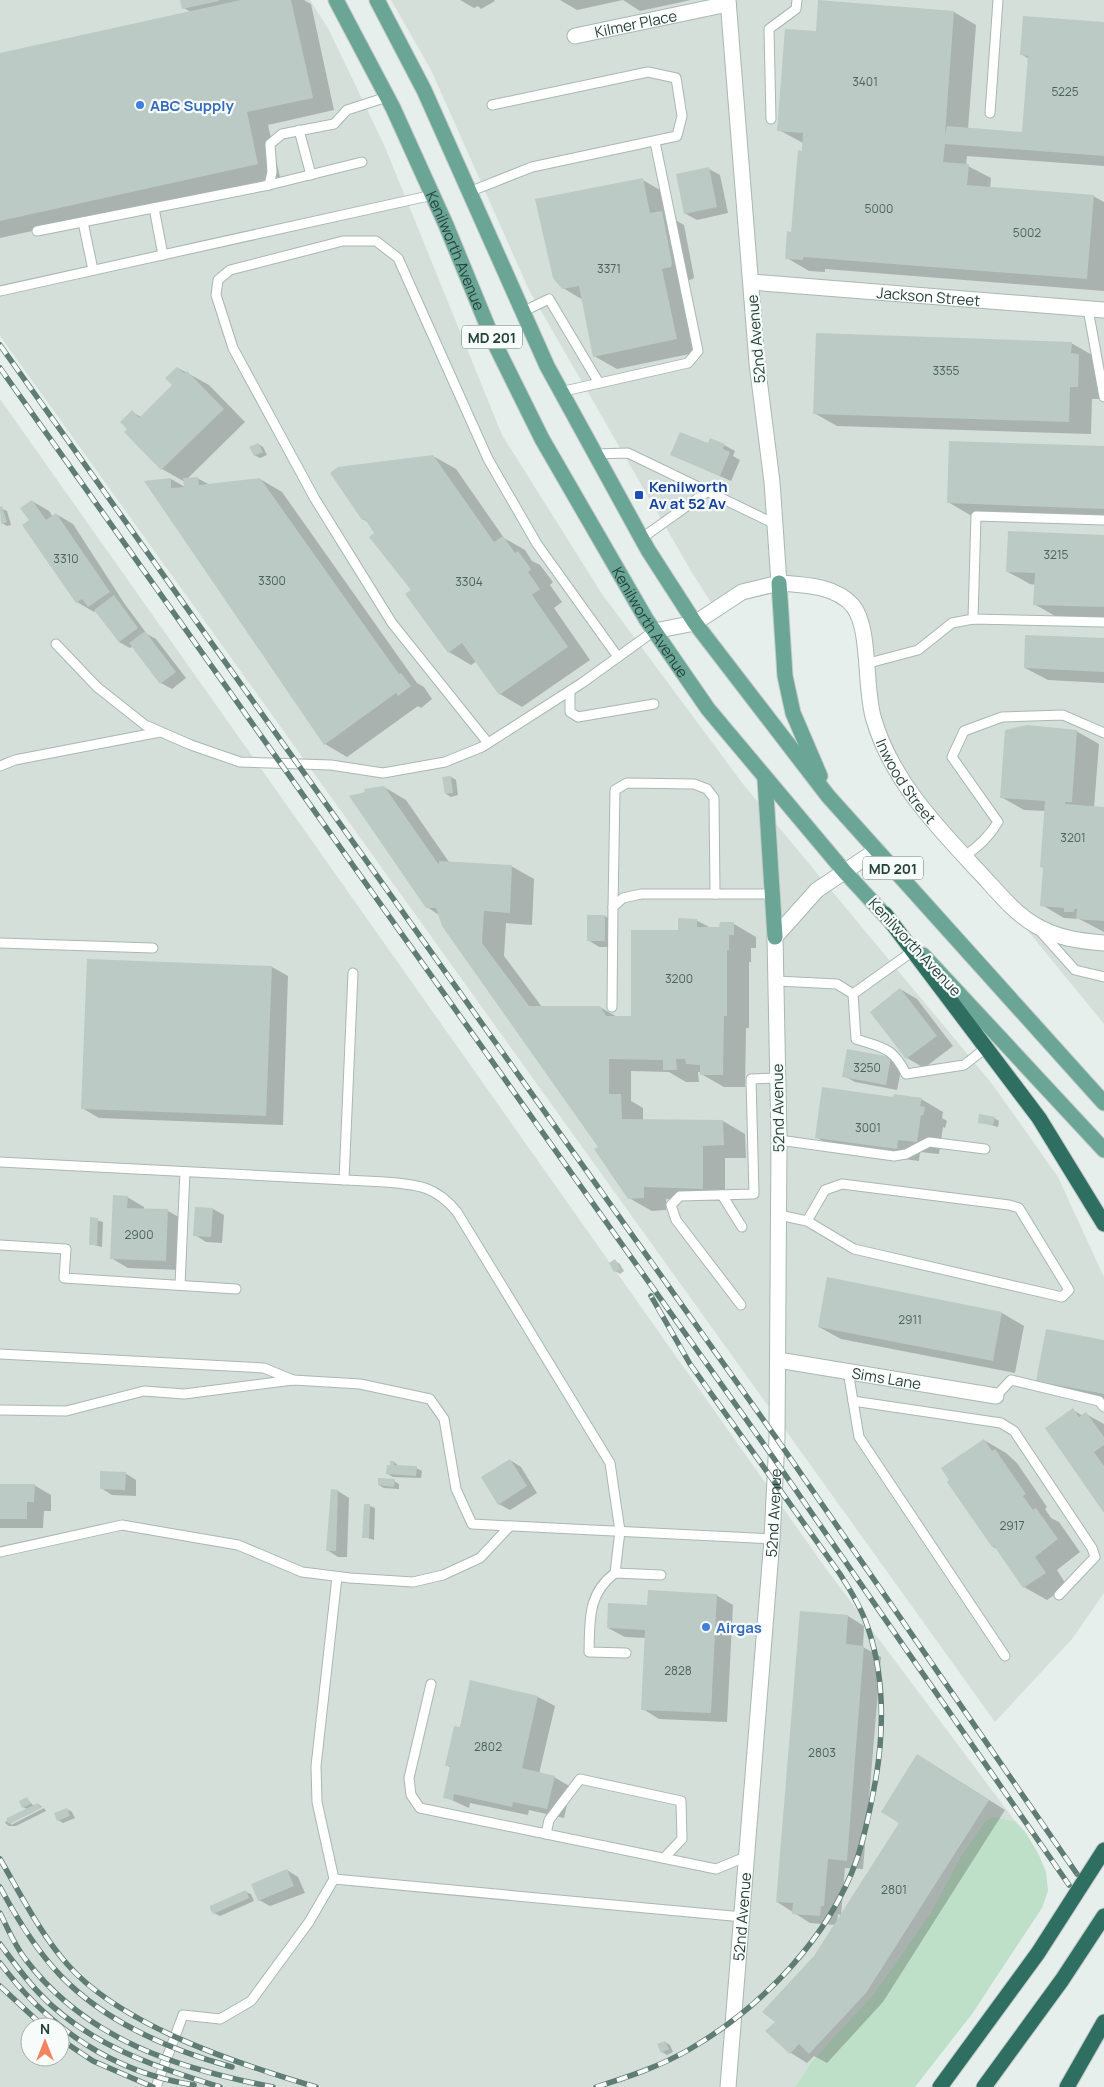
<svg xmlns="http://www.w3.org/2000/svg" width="1104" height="2087" font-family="Manrope,sans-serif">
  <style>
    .built { fill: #d4dfda; fill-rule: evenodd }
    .green { fill: #bfe0c8 }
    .shadow { fill: #0003 }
    .building { fill: #bbcac4 }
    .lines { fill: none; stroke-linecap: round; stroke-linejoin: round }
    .service-casing { stroke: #a8b8b2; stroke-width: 11 }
    .minor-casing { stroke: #a8b8b2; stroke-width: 17 }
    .tertiary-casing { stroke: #a8b8b2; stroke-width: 17 }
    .primary-casing { stroke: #c2cac8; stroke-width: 17 }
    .motorway-casing { stroke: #c2cac8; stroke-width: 17 }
    .service { stroke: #fff; stroke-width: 9 }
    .minor { stroke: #fff; stroke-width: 15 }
    .tertiary { stroke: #fff; stroke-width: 15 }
    .primary { stroke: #6aa596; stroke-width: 15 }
    .motorway { stroke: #2f6f62; stroke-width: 15 }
    .rail-casing { stroke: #5f7d75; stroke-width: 5.5 }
    .rail { stroke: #f7fbf9; stroke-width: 4; stroke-dasharray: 11; stroke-linecap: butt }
    .shop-dot { fill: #3f7fe0; stroke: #f7fbf9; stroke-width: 2 }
    .transit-dot { fill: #1a4fb4; stroke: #f7fbf9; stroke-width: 2 }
    .labels { text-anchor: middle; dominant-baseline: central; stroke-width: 4.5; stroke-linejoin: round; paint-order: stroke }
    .number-label { font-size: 12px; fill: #4a645c }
    .shield { fill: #f7fbf9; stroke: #637a73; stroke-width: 1 }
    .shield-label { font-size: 14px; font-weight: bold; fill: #24423a }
    .street-label { font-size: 15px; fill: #24423a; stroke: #f7fbf9 }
    .shop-label { font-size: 15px; font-weight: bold; fill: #366cbe; stroke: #f7fbf9; text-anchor: start }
    .transit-label { font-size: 15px; font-weight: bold; fill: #164399; stroke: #f7fbf9; text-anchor: start }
  </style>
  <rect width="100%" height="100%" fill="#e6efeb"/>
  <g class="built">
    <polygon points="0,0 310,0 329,30 385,147 502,435 602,594 743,784 993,1085 1058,1177 1104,1277 1104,1593 1072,1639 995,1722 0,336"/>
    <polygon points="391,0 1104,0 1104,1024 889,761 864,634 841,595 779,583 715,609 691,571 529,290 431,70"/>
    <path d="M0 399 824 1566 1015 1821 994 1817 985 1821 961 1856 930 1914 872 1996 811 2062 795 2087H0ZM30 2027H60V2057H30Z"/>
  </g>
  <polygon class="green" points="994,1817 1015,1821 1026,1833 1039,1855 1046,1872 1048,1891 1042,1908 972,2014 915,2087 795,2087 811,2062 872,1996 930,1914 961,1856 985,1821"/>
  <g class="shadow">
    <polygon points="182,0 304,0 311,4 334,110 268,125 280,177 0,238 0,55 191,12 184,8"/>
    <polygon points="460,0 494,0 495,1 481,9 478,6 474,8"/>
    <polygon points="560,0 691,0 640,11 623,0 577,10"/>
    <polygon points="954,12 976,25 968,129 1023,134 1029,59 1021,54 1104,24 1104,166 967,156 966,165 991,178 990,188 1093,196 1104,202 1104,291 825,269 825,272 809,271 787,258 793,233 803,143 779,130 817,32"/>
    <polygon points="709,169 720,175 728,213 697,220 686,214"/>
    <polygon points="643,180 665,193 670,217 684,225 694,277 693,279 684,281 699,352 617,369 594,356 583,300 563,288"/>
    <polygon points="1071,343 1094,356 1093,363 1101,368 1100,399 1092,399 1091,434 837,426 814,413"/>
    <polygon points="178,368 209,385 245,422 187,479 197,478 210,485 260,479 282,492 417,683 424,687 432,699 421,708 418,706 347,757 325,744 146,482 171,479 185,487 185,482 162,469 129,429 132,412 141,417 174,385"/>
    <polygon points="258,444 263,447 267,455 260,458 254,455"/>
    <polygon points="708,445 724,445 735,451 733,456 740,460 731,481 672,455"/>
    <polygon points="1104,447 1104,520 970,515 948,502"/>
    <polygon points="433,456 456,469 504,538 525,550 532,561 540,565 553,582 550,585 562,602 554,608 590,660 522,707 500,694 477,661 471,665 449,652 413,590 369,523 363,519"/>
    <polygon points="32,501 49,511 53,517 56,514 73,524 124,603 147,634 156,639 186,678 172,689 161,683 133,646 130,648 119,642 96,610 94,612 77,602 31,521"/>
    <polygon points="0,508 7,511 11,525 7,526 2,523"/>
    <polygon points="1104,536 1104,619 1057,617 1034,604 1036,585 1030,584 1008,572"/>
    <polygon points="1104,640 1104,683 1048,680 1025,668"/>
    <polygon points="1076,731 1099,744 1094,808 1104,808 1104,932 1079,919 1064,918 1042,905 1046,811 1024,810 1001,797"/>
    <polygon points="451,777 456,780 458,795 451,797 446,794"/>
    <polygon points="384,787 406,800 449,862 511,866 534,879 532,925 506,923 504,956 542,1007 600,1007 617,1017 632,1017 679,932 696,920 711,928 721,928 734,924 756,937 756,948 751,948 751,962 749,962 749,1028 746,1028 745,1087 724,1087 701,1074 701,1072 698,1072 699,1082 686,1082 669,1072 631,1071 631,1101 643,1108 643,1121 723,1121 745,1134 746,1158 725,1158 725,1201 666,1199 666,1210 652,1211 629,1198 600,1147 439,915 427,907"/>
    <polygon points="588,916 605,916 616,923 616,947 599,947 588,940"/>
    <polygon points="272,967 288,976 283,1125 99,1118 82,1108"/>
    <polygon points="900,989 917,999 953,1046 924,1068 907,1058 871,1012"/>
    <polygon points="891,1058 902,1065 897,1090 855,1082 844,1076"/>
    <polygon points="921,1099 943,1112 942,1118 947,1121 945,1128 943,1127 939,1154 920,1152 919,1161 838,1150 816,1137"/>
    <polygon points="994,1118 999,1121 998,1127 979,1122"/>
    <polygon points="127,1197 144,1207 144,1210 168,1211 184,1220 182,1270 128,1268 111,1258"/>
    <polygon points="213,1209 224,1215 222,1243 206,1242 195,1235"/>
    <polygon points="91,1219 103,1222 102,1247 90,1244"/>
    <polygon points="615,1261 620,1264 624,1271 620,1274 615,1271"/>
    <polygon points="828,1279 1002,1313 1024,1326 1015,1373 841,1339 819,1327"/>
    <polygon points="1104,1342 1104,1402 1060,1393 1037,1381"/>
    <polygon points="1073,1410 1083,1416 1086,1414 1104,1424 1104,1511"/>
    <polygon points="984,1440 1006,1453 1017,1463 1047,1507 1045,1509 1051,1518 1059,1522 1080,1552 1057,1570 1067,1586 1047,1600 1024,1587 999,1550 993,1547"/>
    <polygon points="510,1460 521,1467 537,1493 510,1510 499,1504"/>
    <polygon points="394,1462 399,1466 416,1468 422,1471 421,1478 393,1477 388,1474"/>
    <polygon points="125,1473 136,1480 136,1496 112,1495 101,1488"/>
    <polygon points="394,1481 399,1484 399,1489 384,1488 379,1485"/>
    <polygon points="0,1485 34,1485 51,1495 51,1511 44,1511 43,1528 0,1528"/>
    <polygon points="332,1491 338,1491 349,1498 347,1557 338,1557 327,1550"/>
    <polygon points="370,1506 375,1508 374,1540 364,1537"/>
    <polygon points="716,1595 733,1605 727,1722 659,1719 643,1709 646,1638 625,1637 608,1628 648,1607"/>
    <polygon points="848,1616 864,1626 863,1647 881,1657 863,1869 845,1868 841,1915 838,1914 837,1922 901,1822 918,1755 1005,1810 883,2002 827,2063 814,2056 807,2063 791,2053 777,2021 836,1925 810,1923 777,1902"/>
    <polygon points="471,1682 538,1697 555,1706 539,1774 554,1777 571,1787 564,1818 529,1810 528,1815 470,1803 469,1808 445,1797 451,1768 446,1765 460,1728"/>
    <polygon points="27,1799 34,1806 38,1804 42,1807 11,1822 11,1825 44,1808 46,1811 16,1826 9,1826 5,1823 8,1819 27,1809 23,1807"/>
    <polygon points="67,1809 72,1812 75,1818 63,1823 58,1820"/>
    <polygon points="287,1870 298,1877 305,1893 270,1906 259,1900"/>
    <polygon points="246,1892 251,1894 254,1901 220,1916 214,1913 212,1907"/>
    <polygon points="665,2042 670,2045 673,2052 667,2055 662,2052"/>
  </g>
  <g class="building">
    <polygon points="180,0 219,0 219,1 182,9"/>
    <polygon points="241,0 291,0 313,98 247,112 258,164 0,221 0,53"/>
    <polygon points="818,0 954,11 945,135 947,126 1022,132 1028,56 1020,55 1023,16 1104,22 1104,156 945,144 943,162 969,164 967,185 1094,195 1087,279 803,257 803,260 785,259 787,231 791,232 798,150 802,151 803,133 777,131 785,29 816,31"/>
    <polygon points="709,167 717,207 684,214 676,174"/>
    <polygon points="643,178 650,213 662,211 672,263 671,267 662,269 677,339 593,357 579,286 562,289 553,278 535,199"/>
    <polygon points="816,333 1072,342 1071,353 1079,354 1078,387 1070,387 1069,422 813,414"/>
    <polygon points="177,367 184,373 187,371 224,409 161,470 124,432 127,429 120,422 132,410 139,418 172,385 165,378"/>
    <polygon points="680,432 708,443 710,438 725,444 723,449 730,452 720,476 670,455"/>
    <polygon points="949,441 1104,446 1104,509 947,503"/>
    <polygon points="258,443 263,452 254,456 249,447"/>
    <polygon points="433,455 494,542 503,536 515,553 518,551 531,569 528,572 540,589 532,595 568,647 499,695 462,643 448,653 405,594 411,590 369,537 374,533 365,519 362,520 330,473 338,467"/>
    <polygon points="198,477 199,485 260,478 399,674 401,673 411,686 398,696 396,693 324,745 144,481 171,478 171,488 184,487 183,478"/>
    <polygon points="32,500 46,520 56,513 110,592 88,607 82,599 76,603 22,525 29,520 20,508"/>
    <polygon points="2,506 7,522 1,524 0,507"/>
    <polygon points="1008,531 1104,535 1104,607 1033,605 1035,573 1006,572"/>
    <polygon points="114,595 138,628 119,642 94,610"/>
    <polygon points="145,631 176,672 160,684 129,643"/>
    <polygon points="1025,635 1104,638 1104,672 1024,668"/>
    <polygon points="1027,725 1077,730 1072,802 1065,802 1065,804 1104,807 1104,921 1076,919 1077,909 1074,909 1074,912 1064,912 1064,908 1040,906 1043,868 1040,867 1045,801 1000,798 1005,730"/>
    <polygon points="451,776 453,793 445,794 442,777"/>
    <polygon points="384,786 439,865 439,861 512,865 510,913 484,911 482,943 529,1006 600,1006 606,1016 631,1016 631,930 678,930 678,918 697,919 697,927 719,927 720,922 734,922 734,935 729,935 729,950 727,950 727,1016 724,1016 723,1075 700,1075 700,1065 686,1064 685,1059 676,1059 677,1070 663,1070 663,1060 609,1059 609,1094 621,1094 622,1119 723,1120 724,1145 703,1146 703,1189 644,1187 644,1198 628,1199 594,1149 598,1147 442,926 436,908 426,908 349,796 365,792 364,789"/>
    <rect x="587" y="915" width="18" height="26"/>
    <polygon points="87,959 272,966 266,1116 81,1109"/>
    <polygon points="900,988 937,1036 906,1059 870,1012"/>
    <polygon points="847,1049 891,1057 886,1085 842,1077"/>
    <polygon points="822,1087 893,1097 894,1094 922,1098 920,1106 925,1107 923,1116 921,1115 917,1142 898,1140 897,1149 815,1138"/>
    <polygon points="979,1114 995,1117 993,1125 978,1123"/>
    <polygon points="113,1195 128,1196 127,1208 168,1209 166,1261 110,1259"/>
    <polygon points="195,1207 213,1208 211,1237 193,1236"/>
    <polygon points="90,1217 98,1218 97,1245 89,1245"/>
    <polygon points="615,1259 620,1268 614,1272 609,1263"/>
    <polygon points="827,1277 1002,1312 993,1361 818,1327"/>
    <polygon points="1046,1329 1104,1340 1104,1394 1036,1381"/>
    <polygon points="1073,1408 1079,1417 1086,1412 1104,1437 1104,1445 1094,1452 1104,1466 1104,1513 1045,1428"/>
    <polygon points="984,1439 992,1451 995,1449 1026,1494 1023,1496 1033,1510 1036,1508 1058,1539 1035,1557 1046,1573 1023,1588 994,1546 992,1547 947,1482 949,1480 941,1468"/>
    <polygon points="510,1459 527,1486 498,1505 481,1477"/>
    <polygon points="390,1461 394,1461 394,1465 417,1466 416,1476 386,1474 387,1465 390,1465"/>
    <polygon points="100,1471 126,1472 125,1490 100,1489"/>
    <polygon points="378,1478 395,1479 394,1487 378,1485"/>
    <polygon points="0,1484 35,1484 34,1502 27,1502 27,1519 0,1519"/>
    <polygon points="331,1489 338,1490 336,1551 326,1551"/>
    <polygon points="364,1504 370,1504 369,1538 362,1538"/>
    <polygon points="648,1590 717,1594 711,1713 641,1710 645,1630 607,1628 608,1603 647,1605"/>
    <polygon points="800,1611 848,1615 846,1644 864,1646 847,1861 828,1859 824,1906 821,1906 820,1916 792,1914 793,1903 776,1902"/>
    <polygon points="470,1680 538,1696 522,1768 555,1776 547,1809 513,1802 512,1807 454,1794 453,1800 443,1798 450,1766 445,1766 454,1726 460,1727"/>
    <polygon points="917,1754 989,1800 866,1993 809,2054 799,2044 790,2054 765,2031 775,2022 762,2012 814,1956 899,1823 881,1812"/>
    <polygon points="27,1797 31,1804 22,1808 19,1801"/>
    <polygon points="38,1803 41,1808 10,1824 7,1822 7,1818"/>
    <polygon points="67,1808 70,1816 57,1821 54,1813"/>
    <polygon points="287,1869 294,1886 258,1901 251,1884"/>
    <polygon points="246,1890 249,1898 213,1914 210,1909 210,1906"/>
    <polygon points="665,2041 669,2049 661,2053 657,2044"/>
  </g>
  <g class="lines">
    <g class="service-casing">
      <g id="service">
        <polyline points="990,113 998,0"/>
        <polyline points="771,119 769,29 796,9 797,0"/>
        <polyline points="299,130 311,175"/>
        <polyline points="269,185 362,162"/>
        <polyline points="469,192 532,167 677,136 682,116 676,78 648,72 492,105"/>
        <polyline points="154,208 163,255"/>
        <polyline points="83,222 93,270"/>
        <polyline points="37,231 269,185 272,172 270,144 282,134 334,124 347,110 387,97"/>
        <polyline points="0,291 433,195"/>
        <polyline points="1088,309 1104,397"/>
        <polyline points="522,312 549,299 599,383"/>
        <polyline points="560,392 688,363 698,351 655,142"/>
        <polyline points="594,454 628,453 775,524"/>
        <polyline points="642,538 708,491"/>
        <polyline points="973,619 976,516 1104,520"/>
        <polyline points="56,644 97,687 145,725 191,745 240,762 331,765 383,773 445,762 482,747 582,683 654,631"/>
        <polyline points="865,664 918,650 952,623 973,619 1104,622"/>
        <polyline points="570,691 570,712 578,717 654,704"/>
        <polyline points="488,743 392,623 315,499 233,348 216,295 218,280 230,270 343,241 376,241 398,258 488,459 537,544 618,657"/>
        <polyline points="0,766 15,760 160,732"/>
        <path d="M965 856C979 846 989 837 998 822L952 757 964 731 1002 717 1063 715 1104 733"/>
        <polyline points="613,907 615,790 627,783 694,784 707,789 714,798 715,894"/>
        <polyline points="1041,932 1075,970 1104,977"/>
        <polyline points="0,943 153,948"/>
        <path d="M777 981 837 984 853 994 856 1039C883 1048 893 1047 906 1074L964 1065 986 1048"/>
        <polyline points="853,994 913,951"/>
        <polyline points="612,1007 613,907 623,898 641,894 773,894"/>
        <polyline points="779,1140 894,1156 906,1154 929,1142 985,1149"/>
        <path d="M0 1162 385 1182C417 1185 435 1185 457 1212L610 1463 620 1531 615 1573C587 1594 590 1621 589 1652L626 1653"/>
        <polyline points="344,1180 353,973"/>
        <polyline points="722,1195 742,1227"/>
        <polyline points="779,1215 807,1221 854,1249 1062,1297 1069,1290 1019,1208 1009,1205 842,1184 825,1190 807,1221"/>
        <polyline points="0,1245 66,1249 64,1278 236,1289"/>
        <polyline points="180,1285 185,1172"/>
        <polyline points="741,1305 676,1220 671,1205 680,1196 754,1194 751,1079 778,1078"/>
        <polyline points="0,1354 264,1368 293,1380"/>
        <polyline points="848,1371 859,1437 1005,1656"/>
        <polyline points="996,1396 1011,1380 1099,1401 1104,1407"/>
        <polyline points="853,1401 1001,1423 1014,1431 1092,1548 1095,1557 1059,1595"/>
        <polyline points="0,1410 66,1411 144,1391 184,1394 293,1380 360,1384 430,1399 444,1419 456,1489 472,1524 772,1539"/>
        <polyline points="0,1552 122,1525 238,1545 302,1572 350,1578 413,1582 443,1575 480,1558 510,1526"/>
        <polyline points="615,1573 661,1575"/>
        <polyline points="431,1684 409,1778 411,1795 420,1808 716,1869 748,1856"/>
        <polyline points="546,1834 549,1820 580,1779 681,1801 682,1839 664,1858"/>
        <polyline points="334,1879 743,1917"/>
        <polyline points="156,2087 183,2015 220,2019 251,2001 309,1922 334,1879 317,1802 316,1766 337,1577"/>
      </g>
    </g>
    <g class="minor-casing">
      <g id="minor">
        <path id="s1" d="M575 36 728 4"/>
        <path id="s2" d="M751 282 1104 310"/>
        <path id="s3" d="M779 583C804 585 835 585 853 606 871 628 864 690 874 720 892 781 938 828 980 873 997 891 1014 913 1035 925 1057 938 1079 941 1104 943"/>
        <path id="s4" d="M778 1360 996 1396"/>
        <path id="s5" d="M728 2087 772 1539 777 1439 779 1140 775 937 817 890 877 850"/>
      </g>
    </g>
    <g class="tertiary-casing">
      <polyline id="tertiary" points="654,631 695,623 742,592 779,583 772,482 757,363 728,0"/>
    </g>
    <g class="primary-casing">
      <g id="primary">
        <path id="s6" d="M336 0 393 108 446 225 494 342 542 439 646 619 708 709 844 871 893 924"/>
        <polyline points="377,0 424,90 547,366 648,550 695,623 828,796 1104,1103"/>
        <polyline points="779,583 785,676 793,713 820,776"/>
        <polyline points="765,779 775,937"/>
        <polyline points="923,955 1104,1150"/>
      </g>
    </g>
    <g class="motorway-casing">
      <g id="motorway">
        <polyline points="885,914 1039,1118 1104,1224"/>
        <polyline points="940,2087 1038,1953 1104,1850"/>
        <polyline points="984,2087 1062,1980 1104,1916"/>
        <polyline points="1067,2087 1104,2022"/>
      </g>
    </g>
    <use href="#service" class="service"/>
    <use href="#minor" class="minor"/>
    <use href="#tertiary" class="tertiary"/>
    <use href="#primary" class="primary"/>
    <use href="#motorway" class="motorway"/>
    <g class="rail-casing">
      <g id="rail">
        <polyline points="0,345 777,1439 1077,1874"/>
        <polyline points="0,368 775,1460 1069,1885"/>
        <path d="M0 1859C21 1895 40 1933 67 1964 121 2026 238 2064 316 2087"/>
        <path d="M0 1887C16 1917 36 1950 60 1975 105 2022 170 2050 232 2067"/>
        <path d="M0 1913C8 1929 15 1946 26 1960 87 2040 179 2069 273 2087"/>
        <path d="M0 1944C12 1960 24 1977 38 1992 86 2044 155 2067 220 2087"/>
        <path d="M0 1963C48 2028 114 2073 194 2085"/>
        <polyline points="0,1986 44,2027"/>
        <polyline points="60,2039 93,2061 153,2087"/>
        <path d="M596 2087C628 2077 661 2066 690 2049 762 2007 829 1938 857 1859 866 1832 871 1805 876 1778 884 1729 884 1675 868 1628 862 1609 851 1591 840 1574L690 1364 651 1296"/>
      </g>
    </g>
    <use href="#rail" class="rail"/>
  </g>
  <g class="shop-dot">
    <circle cx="140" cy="105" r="5"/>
    <circle cx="706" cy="1627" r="5"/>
  </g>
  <rect class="transit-dot" x="634" y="490" width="10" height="10" rx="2.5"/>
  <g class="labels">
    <g class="number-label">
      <text x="865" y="81">3401</text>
      <text x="1065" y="91">5225</text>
      <text x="879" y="208">5000</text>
      <text x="1027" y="232">5002</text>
      <text x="609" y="268">3371</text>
      <text x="946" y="370">3355</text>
      <text x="1056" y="554">3215</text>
      <text x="66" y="558">3310</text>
      <text x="272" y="580">3300</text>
      <text x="469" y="581">3304</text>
      <text x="1073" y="837">3201</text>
      <text x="679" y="978">3200</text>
      <text x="867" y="1067">3250</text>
      <text x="868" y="1127">3001</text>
      <text x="139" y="1234">2900</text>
      <text x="910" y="1319">2911</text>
      <text x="1012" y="1525">2917</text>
      <text x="678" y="1670">2828</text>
      <text x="488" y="1746">2802</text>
      <text x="822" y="1752">2803</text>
      <text x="894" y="1889">2801</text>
    </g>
    <g class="shield">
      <rect x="462" y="325.5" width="60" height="23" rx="4"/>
      <rect x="863" y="856.5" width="60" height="23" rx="4"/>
    </g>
    <g class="shield-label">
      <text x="492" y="337">MD 201</text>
      <text x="893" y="868">MD 201</text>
    </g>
    <g class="street-label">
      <text stroke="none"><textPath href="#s1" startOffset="62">Kilmer Place</textPath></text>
      <text stroke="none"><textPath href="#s6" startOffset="278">Kenilworth Avenue</textPath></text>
      <text stroke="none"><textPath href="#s2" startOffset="178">Jackson Street</textPath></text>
      <text transform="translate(756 339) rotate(-95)">52nd Avenue</text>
      <text stroke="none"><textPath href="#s6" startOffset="698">Kenilworth Avenue</textPath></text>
      <text stroke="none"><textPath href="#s3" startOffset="266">Inwood Street</textPath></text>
      <text transform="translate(915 947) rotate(47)">Kenilworth Avenue</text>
      <text transform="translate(778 1108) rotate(-91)">52nd Avenue</text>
      <text stroke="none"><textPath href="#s4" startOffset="110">Sims Lane</textPath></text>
      <text stroke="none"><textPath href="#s5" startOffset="576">52nd Avenue</textPath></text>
      <text stroke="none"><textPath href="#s5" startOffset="171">52nd Avenue</textPath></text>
    </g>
    <g class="shop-label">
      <text x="150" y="105">ABC Supply</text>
      <text x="716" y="1627">Airgas</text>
    </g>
    <g class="transit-label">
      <text x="649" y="486">Kenilworth<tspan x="649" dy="17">Av at 52 Av</tspan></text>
    </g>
  </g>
  <g transform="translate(45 2042)"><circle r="24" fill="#f7fbf9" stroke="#a3b1ad"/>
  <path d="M0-4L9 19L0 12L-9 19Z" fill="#f4845f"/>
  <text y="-8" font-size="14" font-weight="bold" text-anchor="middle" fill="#24423a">N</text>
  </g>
</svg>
